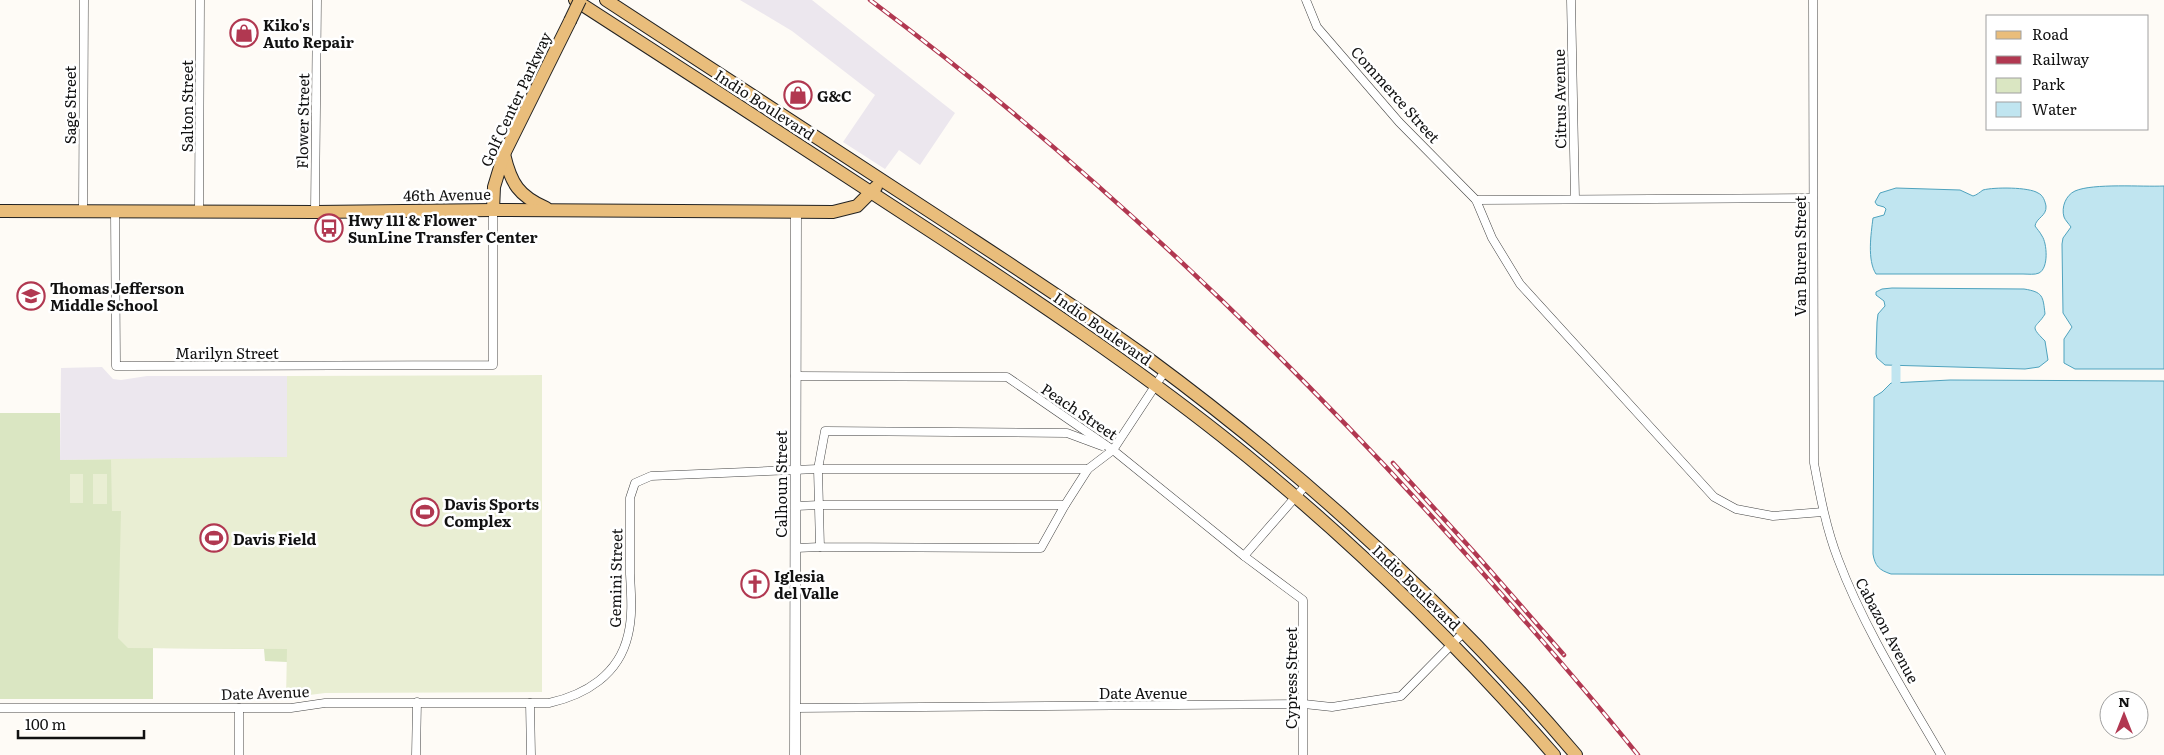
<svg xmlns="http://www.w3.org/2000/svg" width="2164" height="755" font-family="Literata,serif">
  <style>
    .industrial { fill: #ece7ee }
    .green { fill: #dae6c2 }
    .pitch { fill: #e9eed3 }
    .water { fill: #c0e5f0; stroke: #4fa3be }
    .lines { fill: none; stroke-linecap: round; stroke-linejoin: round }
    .canal { stroke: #c0e5f0; stroke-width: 9 }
    .minor-casing { stroke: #444; stroke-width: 9 }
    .tertiary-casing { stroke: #444; stroke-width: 11 }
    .primary-casing { stroke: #222; stroke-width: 14 }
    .minor { stroke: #fff; stroke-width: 8 }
    .tertiary { stroke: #fff; stroke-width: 10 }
    .primary { stroke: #e9bd7b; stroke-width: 12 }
    .rail-casing { stroke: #b13851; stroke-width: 4.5 }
    .rail { stroke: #fff; stroke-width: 2.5; stroke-dasharray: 8; stroke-linecap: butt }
    .primary-bridge-casing { stroke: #222; stroke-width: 14; stroke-linecap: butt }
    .primary-bridge { stroke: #e9bd7b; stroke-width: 12 }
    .labels { text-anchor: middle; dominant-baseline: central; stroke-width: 5; stroke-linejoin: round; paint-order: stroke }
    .poi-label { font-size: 15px; font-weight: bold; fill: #111; stroke: #fff; text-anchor: start }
    .street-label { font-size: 15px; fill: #111; stroke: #fff }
  </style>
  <rect width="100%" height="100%" fill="#fefbf6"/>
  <g class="industrial">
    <polygon points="740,0 812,0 955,113 920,165 899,150 885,169 843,142 875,95 792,31"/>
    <polygon points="102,367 113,379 121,380 147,376 287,376 287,457 60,460 61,368"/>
  </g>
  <polygon class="green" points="0,413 60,413 60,460 287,457 287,662 265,661 264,649 153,648 153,699 0,699"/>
  <g class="pitch">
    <polygon points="542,375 542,692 325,693 286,698 287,649 128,648 118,638 121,511 112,511 111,459 287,457 287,376"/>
    <rect x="70" y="474" width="13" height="29"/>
    <rect x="93" y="474" width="14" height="30"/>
  </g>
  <g class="water">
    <path d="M2164 186V369H2075L2064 363V339L2072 327 2063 313 2062 244 2063 238 2071 227C2069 224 2065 220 2064 217 2061 207 2066 195 2075 191 2093 183 2143 187 2164 186Z"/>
    <path d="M1896 188 1960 190 1973 196C1977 195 1980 192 1983 190 1994 187 2029 187 2038 193 2043 195 2045 201 2046 206 2047 216 2036 218 2035 226 2037 229 2040 232 2042 236 2047 243 2049 268 2039 273 2035 275 2028 274 2023 274H1876C1867 260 1871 234 1873 218L1884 215 1886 209 1884 207 1877 205 1875 202 1880 193Z"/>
    <path d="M1892 288 2024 289C2043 292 2043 296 2045 314 2036 329 2028 324 2045 341L2048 360 2039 367 2025 369 1885 365 1877 358 1876 354 1877 322 1878 314 1885 306 1884 301 1876 295V292L1882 289Z"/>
    <path d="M1950 380 2164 381V575L1891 574C1879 570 1875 566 1873 554L1874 397 1882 392 1891 383Z"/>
  </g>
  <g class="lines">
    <polyline class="canal" points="1896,367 1896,382"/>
    <g class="minor-casing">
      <g id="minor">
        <polyline points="1306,0 1317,27 1399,122 1476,200 1492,238 1520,284 1714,497 1736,509 1773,516 1823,512"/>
        <polyline points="1571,0 1575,198"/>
        <path d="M1813 0 1814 463C1820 495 1826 528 1838 559 1863 626 1905 693 1941 755"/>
        <polyline points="1476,200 1813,198"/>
        <polyline points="83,211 84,0"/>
        <polyline points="115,211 116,366 493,365 493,210"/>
        <polyline points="199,212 200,0"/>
        <polyline points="315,212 317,0"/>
        <polyline points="795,376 1007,377 1113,450 1244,556 1303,600 1303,755"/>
        <polyline points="1065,505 1041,548 820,547 818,469 825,431 1067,433 1102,446"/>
        <polyline points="796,506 820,505 1065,505 1088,469 1113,450 1165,371"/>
        <polyline points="796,548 820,547"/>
        <polyline points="1244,556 1306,485"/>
        <polyline points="530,703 531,755"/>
        <path d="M0 708H291L325 703H549C585 695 619 675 628 635 633 615 631 594 630 574 630 549 630 523 630 498L635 483 651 476 818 469H1088"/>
        <polyline points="239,708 239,755"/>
        <polyline points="795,708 1304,704 1332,707 1401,696 1464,632"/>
        <polyline points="416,755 417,702"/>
      </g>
    </g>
    <g class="tertiary-casing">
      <polyline id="tertiary" points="795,755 796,212"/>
    </g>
    <g class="primary-casing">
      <g id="primary">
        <path d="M575 0C697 79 820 158 941 238 1037 301 1132 365 1222 436 1342 531 1453 639 1554 755"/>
        <path d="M606 0C721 74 835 149 949 224 1016 268 1084 312 1149 359 1306 475 1450 607 1576 755"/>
        <path d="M504 154C511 184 519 196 546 208"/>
        <polyline points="493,210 494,187 504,154 570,21"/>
        <polyline points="0,211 315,212 493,210 833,212 857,206 876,187"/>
      </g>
    </g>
    <use href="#minor" class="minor"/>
    <use href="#tertiary" class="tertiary"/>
    <use href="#primary" class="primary"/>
    <g class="rail-casing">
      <g id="rail">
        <path d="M870 0C1090 164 1290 357 1472 561 1529 625 1585 689 1638 755"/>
        <polyline points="1393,463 1474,552 1564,655"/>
      </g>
    </g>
    <use href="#rail" class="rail"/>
    <g class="primary-bridge-casing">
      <polyline id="primary-bridge" points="570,21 580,0"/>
    </g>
    <use href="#primary-bridge" class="primary-bridge"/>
  </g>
  <defs>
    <g id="shop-ring" transform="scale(1.4375)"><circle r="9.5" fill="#fff" stroke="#b13851" stroke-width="1.5"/><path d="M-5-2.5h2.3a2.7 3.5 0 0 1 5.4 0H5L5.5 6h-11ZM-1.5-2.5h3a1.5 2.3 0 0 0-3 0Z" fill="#b13851"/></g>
    <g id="bus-ring" transform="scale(1.4375)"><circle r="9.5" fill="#fff" stroke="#b13851" stroke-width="1.5"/><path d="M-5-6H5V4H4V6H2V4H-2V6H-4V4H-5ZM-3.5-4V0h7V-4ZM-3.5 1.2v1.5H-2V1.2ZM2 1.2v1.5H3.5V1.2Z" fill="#b13851"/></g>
    <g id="school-ring" transform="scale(1.4375)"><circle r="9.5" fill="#fff" stroke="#b13851" stroke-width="1.5"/><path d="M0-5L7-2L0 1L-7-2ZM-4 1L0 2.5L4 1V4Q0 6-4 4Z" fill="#b13851"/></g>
    <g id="stadium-ring" transform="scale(1.4375)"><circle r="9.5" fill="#fff" stroke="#b13851" stroke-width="1.5"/><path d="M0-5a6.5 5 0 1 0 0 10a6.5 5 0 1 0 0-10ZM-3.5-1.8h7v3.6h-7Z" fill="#b13851"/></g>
    <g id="church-ring" transform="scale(1.4375)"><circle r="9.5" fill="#fff" stroke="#b13851" stroke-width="1.5"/><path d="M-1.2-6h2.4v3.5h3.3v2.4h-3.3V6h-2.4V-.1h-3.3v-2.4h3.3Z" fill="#b13851"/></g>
  </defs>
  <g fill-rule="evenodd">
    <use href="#shop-ring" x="244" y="33"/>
    <use href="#shop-ring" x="798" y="95"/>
    <use href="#bus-ring" x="329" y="228"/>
    <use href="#school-ring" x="31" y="296"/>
    <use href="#stadium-ring" x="425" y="512"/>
    <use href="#stadium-ring" x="214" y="538"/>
    <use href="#church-ring" x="755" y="584"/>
  </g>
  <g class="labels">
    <g class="poi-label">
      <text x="263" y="24">Kiko's<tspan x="263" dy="17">Auto Repair</tspan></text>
      <text x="817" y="95">G&amp;C</text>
      <text x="348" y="219">Hwy 111 &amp; Flower<tspan x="348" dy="17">SunLine Transfer Center</tspan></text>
      <text x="50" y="287">Thomas Jefferson<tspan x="50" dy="17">Middle School</tspan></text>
      <text x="444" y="503">Davis Sports<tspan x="444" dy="17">Complex</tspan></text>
      <text x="233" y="538">Davis Field</text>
      <text x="774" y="575">Iglesia<tspan x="774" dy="17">del Valle</tspan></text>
    </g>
    <g class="street-label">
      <text transform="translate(1396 94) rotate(48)">Commerce Street</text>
      <text transform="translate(515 99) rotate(-65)">Golf Center Parkway</text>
      <text transform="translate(1559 99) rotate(-91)">Citrus Avenue</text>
      <text transform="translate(765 104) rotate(33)">Indio Boulevard</text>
      <text transform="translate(69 105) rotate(-90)">Sage Street</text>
      <text transform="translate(186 106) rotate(-90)">Salton Street</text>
      <text transform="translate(302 121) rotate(-89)">Flower Street</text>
      <text transform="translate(447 194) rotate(-1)">46th Avenue</text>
      <text transform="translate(1799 256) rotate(-90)">Van Buren Street</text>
      <text transform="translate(1103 328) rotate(35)">Indio Boulevard</text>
      <text x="227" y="352">Marilyn Street</text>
      <text transform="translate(1080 411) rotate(34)">Peach Street</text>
      <text transform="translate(780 484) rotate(-90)">Calhoun Street</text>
      <text transform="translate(615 578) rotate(-89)">Gemini Street</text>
      <text transform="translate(1417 587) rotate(44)">Indio Boulevard</text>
      <text transform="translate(1888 630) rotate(62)">Cabazon Avenue</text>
      <text transform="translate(1290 678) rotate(-90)">Cypress Street</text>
      <text transform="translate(265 692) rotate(-2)">Date Avenue</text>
      <text x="1143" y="692">Date Avenue</text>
    </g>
  </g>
  <rect x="1986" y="15" width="162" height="115" fill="#ffffff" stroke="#a0a0a0"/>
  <rect x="1996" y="31" width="25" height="8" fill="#e9bd7b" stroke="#a0a0a0"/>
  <text x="2032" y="40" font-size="15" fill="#111111">Road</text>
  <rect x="1996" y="56" width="25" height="8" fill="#b13851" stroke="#a0a0a0"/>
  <text x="2032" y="65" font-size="15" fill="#111111">Railway</text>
  <rect x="1996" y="78" width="25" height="15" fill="#dae6c2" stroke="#a0a0a0"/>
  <text x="2032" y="90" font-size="15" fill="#111111">Park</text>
  <rect x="1996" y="102" width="25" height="15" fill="#c0e5f0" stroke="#a0a0a0"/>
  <text x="2032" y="115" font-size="15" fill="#111111">Water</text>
  <g transform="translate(2124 715)"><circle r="24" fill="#ffffff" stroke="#a0a0a0"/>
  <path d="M0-4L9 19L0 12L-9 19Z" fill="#b13851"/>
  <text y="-8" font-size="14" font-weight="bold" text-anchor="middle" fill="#111111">N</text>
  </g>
  <path d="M18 730v8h126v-8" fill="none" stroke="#111111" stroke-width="2.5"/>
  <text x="25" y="730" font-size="15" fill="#111111" stroke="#ffffff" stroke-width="4" paint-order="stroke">100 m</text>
</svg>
